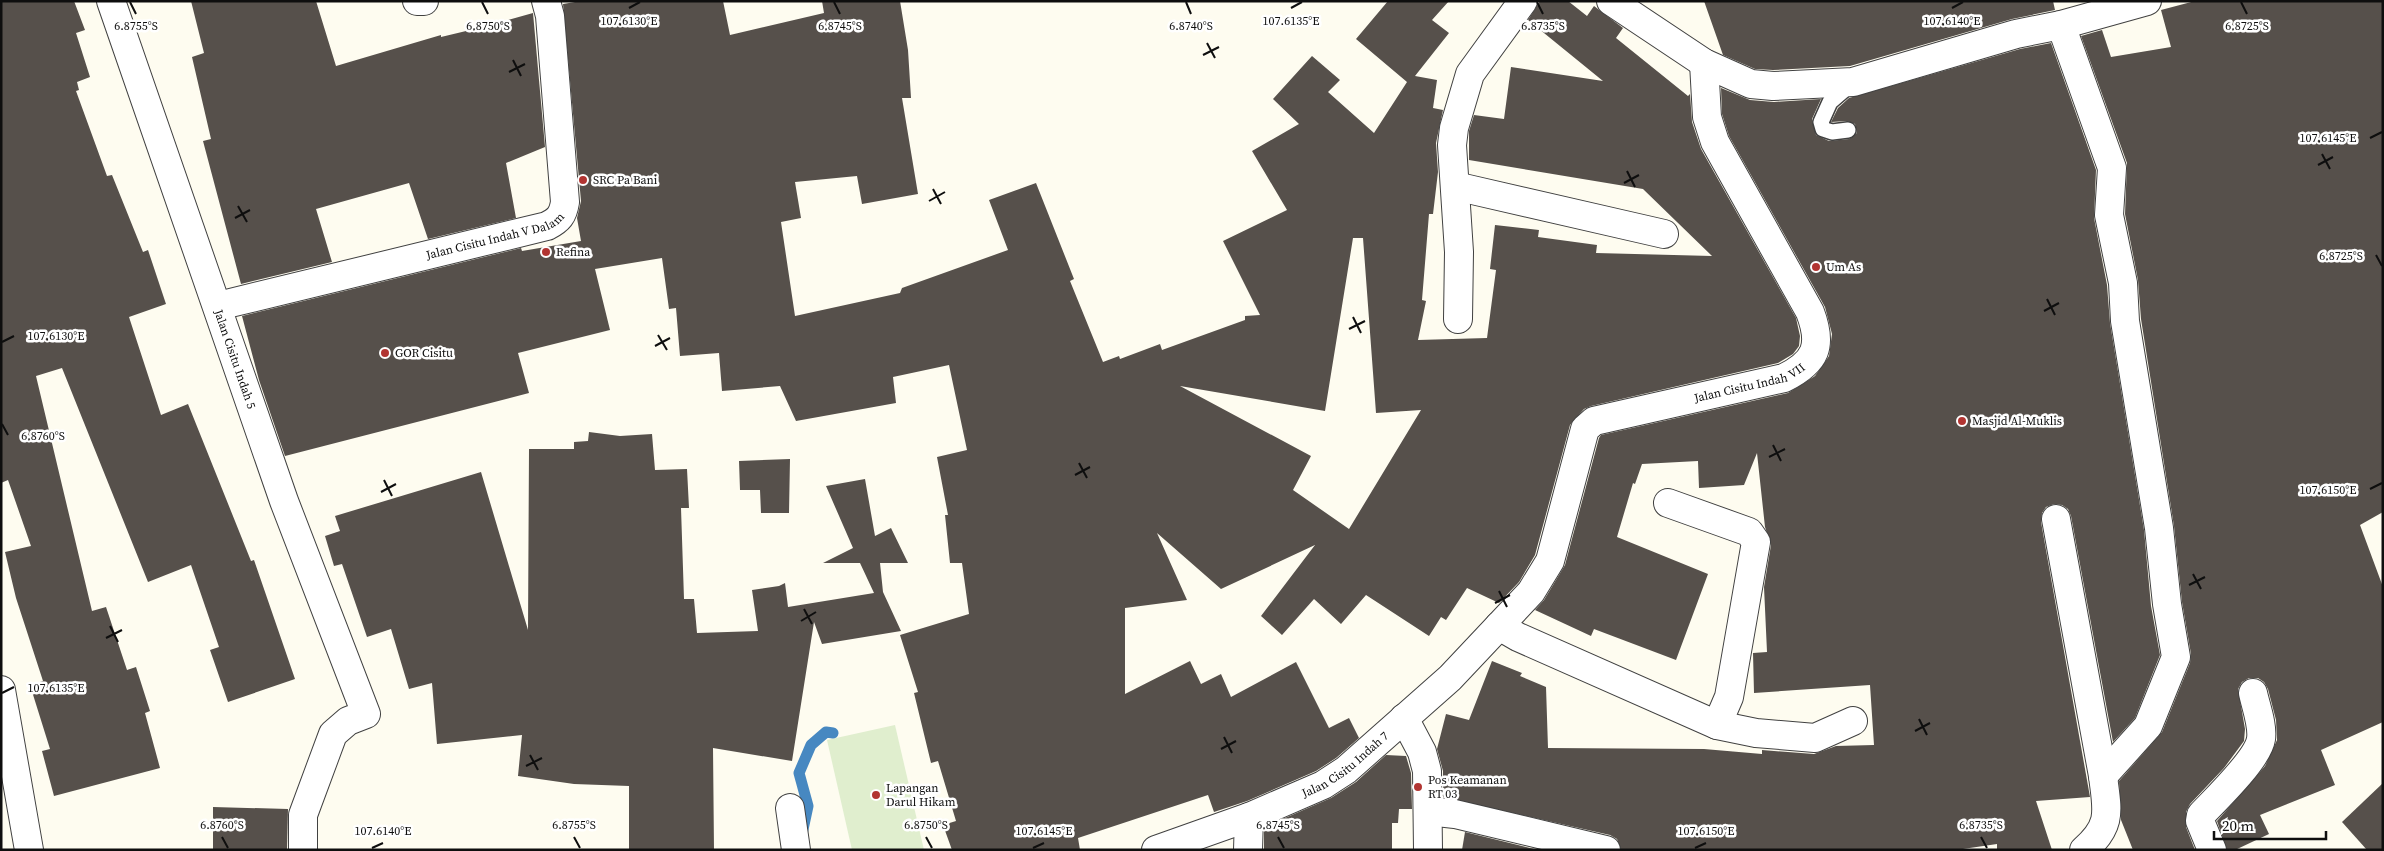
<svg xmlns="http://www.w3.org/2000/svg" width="2384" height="851" font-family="'Source Serif 4',serif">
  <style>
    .pitch { fill: #e0eece }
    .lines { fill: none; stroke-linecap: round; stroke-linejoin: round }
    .stream { stroke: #4788c1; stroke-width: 11 }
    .building { fill: #56504b; fill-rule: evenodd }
    .lane-casing { stroke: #414141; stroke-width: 18 }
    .street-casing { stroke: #414141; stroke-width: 30 }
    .lane { stroke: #fff; stroke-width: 15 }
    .street { stroke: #fff; stroke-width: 28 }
    .ticks { fill: none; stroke: #0e0e0e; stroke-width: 2 }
    .poi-dot { fill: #b23532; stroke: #fff; stroke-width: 2 }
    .labels { text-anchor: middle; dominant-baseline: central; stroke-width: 5; stroke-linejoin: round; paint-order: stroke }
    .poi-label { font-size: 12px; fill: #0e0e0e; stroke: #fff; text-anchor: start }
    .street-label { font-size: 12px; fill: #0e0e0e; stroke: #fff }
    .ticks-label { font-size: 12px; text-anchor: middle; fill: #0e0e0e; stroke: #fff; stroke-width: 5; stroke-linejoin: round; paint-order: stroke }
  </style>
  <rect width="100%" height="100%" fill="#fefcf0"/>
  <polygon class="pitch" points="895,725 924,850 852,850 827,740"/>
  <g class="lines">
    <polyline class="stream" points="802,834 808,806 799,773 811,745 826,732 833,733"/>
  </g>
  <g class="building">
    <polygon points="1,1 74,1 85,30 76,33 90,77 77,82 79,90 76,91 107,176 112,175 143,252 148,250 166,304 129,317 161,415 188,404 251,561 254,560 295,679 228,702 210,650 219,647 191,565 148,582 62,368 36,376 92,611 106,607 127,670 136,667 150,711 145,713 160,768 54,796 42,751 50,749 30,685 43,681 16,598 5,552 31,546 8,480 1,483"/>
    <polygon points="191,1 316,1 336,66 441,35 441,37 487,26 533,13 545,147 506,163 516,218 428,239 409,183 316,209 332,262 241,284 203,141 211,139 192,57 204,53"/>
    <path d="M581 1H723L730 35 824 13 822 1H900L908 50 911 98H902L918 194 862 204 857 176 795 182 801 218 781 222 795 316 900 293 902 288 1008 250 989 200 1036 183 1074 279 1070 281 1103 362 1119 356 1120 359 1160 344 1162 350 1245 320V316L1260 315 1223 241 1287 210 1252 151 1299 124 1273 99 1312 56 1340 80 1328 92 1374 133 1407 82 1356 39 1388 1H1449L1432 20 1449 33 1415 76 1437 80 1433 108 1443 110 1436 143 1438 172 1433 214H1429L1422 300 1426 301 1418 340 1487 338 1496 270 1490 269 1495 225 1539 230 1538 237 1597 245 1596 253 1712 256 1643 189 1469 160V131L1474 115 1504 119 1511 67 1603 81 1528 20 1540 1H1568L1587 16 1594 6 1623 28 1616 38 1688 96 1690 94 1692 122 1701 149 1796 318 1800 336 1799 346 1793 354 1778 363 1591 406 1584 409 1570 425 1535 555 1519 582 1499 603 1467 588 1446 620 1441 617 1429 636 1366 595 1341 624 1314 599 1282 635 1261 616 1315 545 1221 589 1157 533 1187 600 1125 608V694L1190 661 1201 684 1221 674 1231 697 1296 662 1329 728 1349 718 1359 738 1336 758 1316 771 1247 801 1214 812 1208 795 1078 838 1080 850H952L943 825 956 821 938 761 931 763 914 693 918 692 900 635 969 614 962 563H950L945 515H948L937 457 967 450 949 365 893 377 896 403 796 421 780 386 722 391 719 353 680 356 676 308 669 309 662 258 595 269 610 330 518 353 529 393 285 456 259 380 242 316 521 248 522 251 581 241 577 218 581 201 563 4ZM1353 238H1363L1376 413 1421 410 1349 529 1293 490 1311 456 1180 386 1325 411Z"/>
    <polygon points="1704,1 2053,1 2055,10 2012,19 1850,66 1773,70 1755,69 1723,55"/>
    <polygon points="2195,1 2383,1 2383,512 2360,525 2383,587 2383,722 2321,750 2335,785 2260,815 2269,834 2235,850 2227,850 2217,821 2265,766 2277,740 2276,720 2268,689 2264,682 2258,678 2249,678 2242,682 2238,689 2245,729 2244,741 2224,768 2190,804 2186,812 2186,827 2195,850 2133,850 2121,820 2119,781 2162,732 2190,663 2191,654 2182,602 2174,526 2141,319 2138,280 2125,214 2127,163 2081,36 2102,30 2111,57 2171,47 2161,10"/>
    <polygon points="2051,43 2096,170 2094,218 2107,285 2110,323 2144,530 2151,606 2160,655 2135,718 2113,742 2071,516 2068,509 2062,505 2054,504 2046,507 2042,513 2041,522 2090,797 2036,801 2052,850 1997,850 1997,844 1956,850 1621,850 1617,839 1610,835 1443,797 1443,771 1437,749 1446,714 1469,720 1492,661 1522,673 1520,676 1546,687 1548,748 1704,749 1762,754 1762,750 1814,754 1836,746 1874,745 1870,685 1754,693 1753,653 1767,652 1764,587 1771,545 1765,527 1757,453 1744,485 1699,488 1698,461 1642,464 1635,484 1633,483 1617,537 1708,574 1676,660 1594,629 1591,636 1535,610 1544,600 1565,565 1599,438 1601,435 1788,393 1815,376 1829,356 1832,334 1825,307 1729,136 1722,114 1721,88 1750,100 1774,102 1821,99 1812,119 1816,135 1829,141 1849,139 1857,133 1855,124 1847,121 1831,122 1838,108 1849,98 2020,49"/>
    <polygon points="589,432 620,436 652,434 655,470 687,469 689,508 681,508 684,599 694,599 697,633 758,631 752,590 779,586 785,583 788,607 874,593 860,563 823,563 853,548 826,486 865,479 875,536 891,528 908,563 880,563 883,592 901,631 822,644 814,622 792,761 713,748 714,850 629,850 629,786 574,784 518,776 522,735 437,744 432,683 409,689 391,629 367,637 342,564 334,566 325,536 340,531 335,516 481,472 528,630 529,449 574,449 574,442 588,441"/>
    <polygon points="790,459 789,513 761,513 760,490 740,490 739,461"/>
    <polygon points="1386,755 1406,756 1411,773 1412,809 1399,809 1398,823 1392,823 1392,850 1264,850 1264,827 1331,798 1356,782"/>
    <polygon points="2383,783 2383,850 2367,850 2342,822"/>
    <polygon points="213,807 288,809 287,850 213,850"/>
    <polygon points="1465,832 1538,850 1462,850"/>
  </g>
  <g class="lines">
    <g class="lane-casing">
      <polyline id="lane" points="1848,130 1832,132 1823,129 1821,122 1830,102 1852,83"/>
    </g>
    <g class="street-casing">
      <g id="street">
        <path id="s1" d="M111 1 284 501 366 714 348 721 333 734 303 815V850"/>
        <polyline points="417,1 424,1"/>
        <polyline points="1611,1 1704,63 1751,84 1773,86 1853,82 2016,34 2061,25 2147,1"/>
        <polyline points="2061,25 2112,168 2109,215 2123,283 2125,321 2159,528 2167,604 2176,657 2148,726 2103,776"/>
        <polyline points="1455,186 1664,234"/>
        <path id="s2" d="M218 306 547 226C559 220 563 215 565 202L550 16 546 1"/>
        <polyline points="1458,319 1459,252 1452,145 1454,128 1470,74 1523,1"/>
        <polyline points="1668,503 1749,532 1756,542 1729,697 1717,725"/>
        <path d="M2056 519 2103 776C2107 810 2113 825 2084 850"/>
        <polyline points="1499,626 1518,637 1717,725 1756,733 1815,738 1853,721"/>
        <polyline points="1,690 29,850"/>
        <polyline points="1404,718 1422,752 1427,771 1428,850"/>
        <polyline points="790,808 796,850"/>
        <polyline points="1428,811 1455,814 1606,850"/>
        <path id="s3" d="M1156 850 1249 817 1323 785 1346 770 1450 678 1531 592 1550 561 1585 429 1594 421 1784 378C1816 362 1823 346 1810 312L1715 142 1707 117 1704 63"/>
        <polyline points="1248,850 1249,817"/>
        <path d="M2212 850 2200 821 2201 815C2216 799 2258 759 2261 739 2263 725 2256 707 2253 693"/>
      </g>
    </g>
    <use href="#lane" class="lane"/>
    <use href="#street" class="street"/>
  </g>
  <path class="ticks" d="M130 2 136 14M482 2 488 14M834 2 840 14M1186 2 1191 14M1537 2 1543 14M2241 2 2247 14M629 8 640 2M1291 8 1302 2M1952 8 1963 2M1207 43 1215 58M1203 55 1219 47M513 60 521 76M509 72 525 64M2370 138 2382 132M2322 154 2330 169M2318 165 2333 157M1627 171 1635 187M1624 183 1639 175M933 189 941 204M929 201 945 192M238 206 247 222M235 218 250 210M2376 255 2382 266M2047 299 2055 315M2044 311 2059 303M1353 317 1361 333M1349 329 1365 321M658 335 667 350M2 342 14 336M655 346 670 338M2 424 8 435M1773 445 1781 461M1769 457 1785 449M1079 463 1087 478M1075 475 1090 467M384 480 392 496M2370 489 2382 483M381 492 396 484M2193 574 2201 589M2189 585 2205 577M1499 591 1507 607M1495 603 1510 595M804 609 812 624M801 621 816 612M110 626 118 642M106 638 122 630M2 693 14 687M1919 719 1927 735M1915 731 1930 723M1224 737 1232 753M1221 749 1236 741M530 755 538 770M526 766 542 758M222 837 228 848M574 837 580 848M926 837 932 848M1278 837 1284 848M1981 837 1987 848M372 848 383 843M1033 848 1044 843M1695 848 1706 843"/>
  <g class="poi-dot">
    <circle cx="583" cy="180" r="5"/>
    <circle cx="546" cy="252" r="5"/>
    <circle cx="1816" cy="267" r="5"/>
    <circle cx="385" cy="353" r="5"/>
    <circle cx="1962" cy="421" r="5"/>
    <circle cx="1418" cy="787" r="5"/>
    <circle cx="876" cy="795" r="5"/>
  </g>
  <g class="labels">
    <g class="poi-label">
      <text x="593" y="180">SRC Pa Bani</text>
      <text x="556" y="252">Refina</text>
      <text x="1826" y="267">Um As</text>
      <text x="395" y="353">GOR Cisitu</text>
      <text x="1972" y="421">Masjid Al-Muklis</text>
      <text x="1428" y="780">Pos Keamanan<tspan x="1428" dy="14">RT 03</tspan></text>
      <text x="886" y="788">Lapangan<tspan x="886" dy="14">Darul Hikam</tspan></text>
    </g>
    <g class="street-label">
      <text stroke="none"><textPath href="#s2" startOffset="286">Jalan Cisitu Indah V Dalam</textPath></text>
      <text stroke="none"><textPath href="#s1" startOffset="379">Jalan Cisitu Indah 5</textPath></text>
      <text stroke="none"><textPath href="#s3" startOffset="809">Jalan Cisitu Indah VII</textPath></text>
      <text stroke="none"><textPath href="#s3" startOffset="209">Jalan Cisitu Indah 7</textPath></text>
    </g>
  </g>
  <g class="ticks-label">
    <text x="629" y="25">107.6130°E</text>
    <text x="1291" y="25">107.6135°E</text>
    <text x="1952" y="25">107.6140°E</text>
    <text x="136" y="30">6.8755°S</text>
    <text x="488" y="30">6.8750°S</text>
    <text x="840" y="30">6.8745°S</text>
    <text x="1191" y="30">6.8740°S</text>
    <text x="1543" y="30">6.8735°S</text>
    <text x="2247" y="30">6.8725°S</text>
    <text x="2328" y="142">107.6145°E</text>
    <text x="2341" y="260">6.8725°S</text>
    <text x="56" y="340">107.6130°E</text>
    <text x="43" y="440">6.8760°S</text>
    <text x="2328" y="494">107.6150°E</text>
    <text x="56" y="692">107.6135°E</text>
    <text x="222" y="829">6.8760°S</text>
    <text x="574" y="829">6.8755°S</text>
    <text x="926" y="829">6.8750°S</text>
    <text x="1278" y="829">6.8745°S</text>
    <text x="1981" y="829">6.8735°S</text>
    <text x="383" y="835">107.6140°E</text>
    <text x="1044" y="835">107.6145°E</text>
    <text x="1706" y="835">107.6150°E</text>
  </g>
  <rect width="2384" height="851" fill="none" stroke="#0e0e0e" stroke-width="5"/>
  <path d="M2214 831v8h112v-8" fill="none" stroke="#0e0e0e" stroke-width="2.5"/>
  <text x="2222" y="831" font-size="15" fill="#0e0e0e" stroke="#ffffff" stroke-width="4" paint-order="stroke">20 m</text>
</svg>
